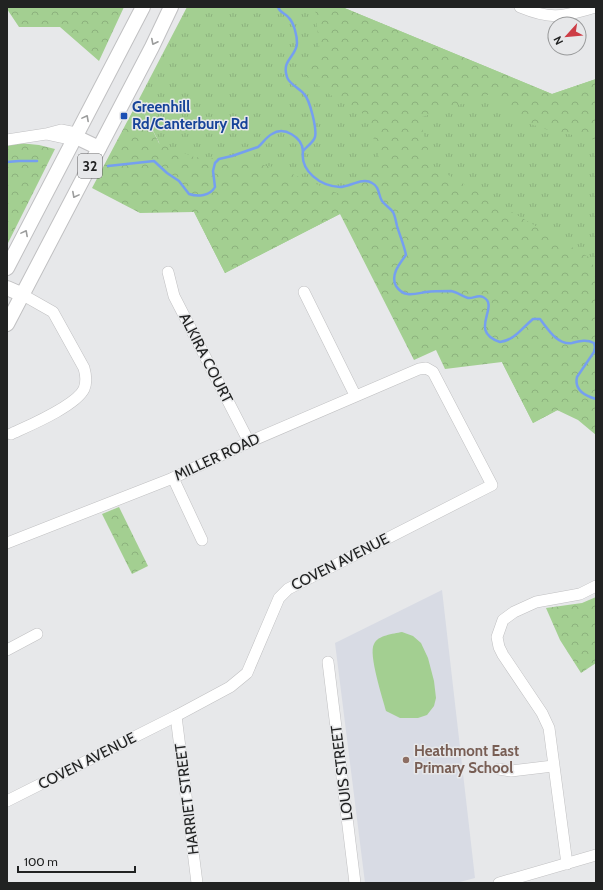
<svg xmlns="http://www.w3.org/2000/svg" width="603" height="890" font-family="Cabin,sans-serif">
  <style>
    .built { fill: #d8dbe4 }
    .grass { fill: url(#grass-tufts) }
    .forest { fill: url(#forest-crowns) }
    .pitch { fill: #a3cf91 }
    .lines { fill: none; stroke-linecap: round; stroke-linejoin: round }
    .stream { stroke: #759ff0; stroke-width: 2.5 }
    .minor-casing { stroke: #c0c0c2; stroke-width: 12 }
    .major-casing { stroke: #c0c0c2; stroke-width: 16 }
    .minor { stroke: #fff; stroke-width: 11 }
    .major { stroke: #fff; stroke-width: 14 }
    .oneway { stroke: #9b9c9c }
    .transit-dot { fill: #1a4fb4; stroke: #e7e8ea; stroke-width: 1.5 }
    .education-dot { fill: #8d6e63; stroke: #e7e8ea; stroke-width: 1.5 }
    .labels { text-anchor: middle; dominant-baseline: central; stroke-width: 3; stroke-linejoin: round; paint-order: stroke }
    .shield { fill: #e7e8ea; stroke: #5c5d5e; stroke-width: 1 }
    .shield-label { font-size: 14px; font-weight: bold; fill: #212222 }
    .transit-label { font-size: 15px; font-weight: bold; fill: #164399; stroke: #e7e8ea; text-anchor: start }
    .street-label { font-size: 15px; fill: #212222; stroke: #e7e8ea }
    .education-label { font-size: 15px; font-weight: bold; fill: #785e54; stroke: #e7e8ea; text-anchor: start }
  </style>
  <defs>
    <pattern id="grass-tufts" width="24" height="20" patternUnits="userSpaceOnUse"><rect width="24" height="20" fill="#a3cf91"/><path d="M3 7l-1-3M5 7V3M7 7l1-3M15 17l-1-3M17 17v-4M19 17l1-3" fill="none" stroke="#8cb17d"/></pattern>
    <pattern id="forest-crowns" width="20" height="18" patternUnits="userSpaceOnUse"><rect width="20" height="18" fill="#a3cf91"/><path d="M2 6a3 3 0 1 1 6 0M12 15a3 3 0 1 1 6 0" fill="none" stroke="#8cb17d"/></pattern>
  </defs>
  <rect width="100%" height="100%" fill="#e7e8ea"/>
  <polygon class="built" points="442,590 475,878 456,883 365,883 335,643"/>
  <polygon class="grass" points="187,7 342,7 552,94 596,79 596,390 533,423 408,179 225,273 138,101"/>
  <g class="forest">
    <polygon points="7,7 124,7 99,61 60,27 19,27 7,9"/>
    <polygon points="315,7 342,7 552,94 596,79 596,140 545,129 519,120 491,94 419,118 433,166 592,259 596,284 596,435 578,420 557,410 533,423 502,362 445,369 436,350 414,360 340,214 225,273 194,212 140,213 92,188 138,101 159,143 194,157 237,160 278,168 342,195 382,167 367,116 336,99 303,74 320,54"/>
    <polygon points="19,143 39,145 55,149 7,245 7,145"/>
    <polygon points="119,507 148,566 132,574 102,514"/>
    <polygon points="596,597 596,663 581,673 560,640 546,608 582,603"/>
  </g>
  <path class="pitch" d="M402 632 413 636 421 643 428 658 434 681 436 698 434 706 427 715 418 718H400L386 711C383 699 368 654 374 644 378 635 393 634 402 632Z"/>
  <g class="lines">
    <g class="stream">
      <path d="M278 7C280 13 285 13 289 18 294 23 297 36 297 43 297 56 281 60 287 77 289 84 299 88 304 94 310 100 317 129 315 137 313 143 306 147 303 151 300 171 320 186 340 187 349 187 363 177 372 183 380 187 378 195 382 201 385 205 390 208 393 212 395 216 396 221 397 226 400 236 404 245 406 255 400 263 390 275 396 286 404 298 414 294 426 292 434 291 443 291 451 291 457 292 462 296 468 298 473 299 478 294 483 297 501 306 467 331 500 342 515 340 522 328 533 319H540C548 329 557 345 572 343 580 341 586 339 594 343L595 347 594 352 577 377C574 390 585 396 596 399"/>
      <polyline points="7,162 19,161 37,161"/>
      <path d="M108 166 154 161 167 173 179 181 189 194C198 197 210 196 215 187L213 171 215 163 219 159 232 156 258 147C263 143 266 137 272 134 284 126 302 137 303 151"/>
    </g>
    <g class="minor-casing">
      <g id="minor">
        <path d="M520 7C554 21 563 16 596 7"/>
        <polyline points="7,140 46,134 61,130 71,132 76,137 69,139 46,134"/>
        <polyline points="168,272 174,296 249,442"/>
        <polyline points="304,292 355,395"/>
        <path d="M11 434C28 426 76 406 84 389 87 382 86 375 84 368L53 312 23 295"/>
        <polyline points="173,478 202,540"/>
        <polyline points="7,543 173,478 249,442 419,369 426,368 433,372 492,485 288,589 279,598 247,673 230,687 176,716 7,801"/>
        <polyline points="7,650 37,634"/>
        <polyline points="328,662 355,883"/>
        <polyline points="176,716 197,883"/>
        <polyline points="499,769 511,771 553,766"/>
        <polyline points="567,864 549,728 542,713 503,655 499,647 497,637 503,620 514,612 536,602 580,594 596,586"/>
        <polyline points="499,883 596,855"/>
      </g>
    </g>
    <g class="major-casing">
      <g id="major">
        <polyline points="76,137 99,148"/>
        <polyline points="7,268 143,7"/>
        <polyline points="7,288 23,295"/>
        <polyline points="7,324 152,47 171,7"/>
      </g>
    </g>
    <use href="#minor" class="minor"/>
    <use href="#major" class="major"/>
  </g>
  <defs><path id="oneway-chevron" d="M-2-3.5L2.5 0L-2 3.5" fill="none" stroke-width="1.6" stroke-linecap="round" stroke-linejoin="round"/></defs>
  <g class="oneway">
    <use href="#oneway-chevron" transform="translate(154 42) rotate(117)"/>
    <use href="#oneway-chevron" transform="translate(86 118) rotate(-62)"/>
    <use href="#oneway-chevron" transform="translate(75 195) rotate(118)"/>
    <use href="#oneway-chevron" transform="translate(25 233) rotate(-62)"/>
  </g>
  <rect class="transit-dot" x="120" y="112" width="8" height="8" rx="2"/>
  <circle class="education-dot" cx="406" cy="760" r="4"/>
  <g class="labels">
    <rect class="shield" x="78" y="154" width="24" height="24" rx="3"/>
    <g class="shield-label">
      <text x="90" y="166">32</text>
    </g>
    <g class="transit-label">
      <text x="132" y="107">Greenhill<tspan x="132" dy="17">Rd/Canterbury Rd</tspan></text>
    </g>
    <g class="street-label">
      <text transform="translate(206 358) rotate(63)">ALKIRA COURT</text>
      <text transform="translate(217 457) rotate(-25)">MILLER ROAD</text>
      <text transform="translate(340 562) rotate(-27)">COVEN AVENUE</text>
      <text transform="translate(87 761) rotate(-27)">COVEN AVENUE</text>
      <text transform="translate(342 773) rotate(-97)">LOUIS STREET</text>
      <text transform="translate(187 799) rotate(-97)">HARRIET STREET</text>
    </g>
    <g class="education-label">
      <text x="414" y="751">Heathmont East<tspan x="414" dy="17">Primary School</tspan></text>
    </g>
  </g>
  <rect width="603" height="890" fill="none" stroke="#212222" stroke-width="16"/>
  <g transform="translate(567 36) rotate(243)"><circle r="19" fill="#e7e8ea" stroke="#98999a"/>
  <path d="M0-3L7 15L0 10L-7 15Z" fill="#cd3d46"/>
  <text y="-6" font-size="11" font-weight="bold" text-anchor="middle" fill="#212222">N</text>
  </g>
  <path d="M18 866v6h117v-6" fill="none" stroke="#212222" stroke-width="2"/>
  <text x="24" y="866" font-size="12" fill="#212222" stroke="#e7e8ea" stroke-width="3" paint-order="stroke">100 m</text>
</svg>
